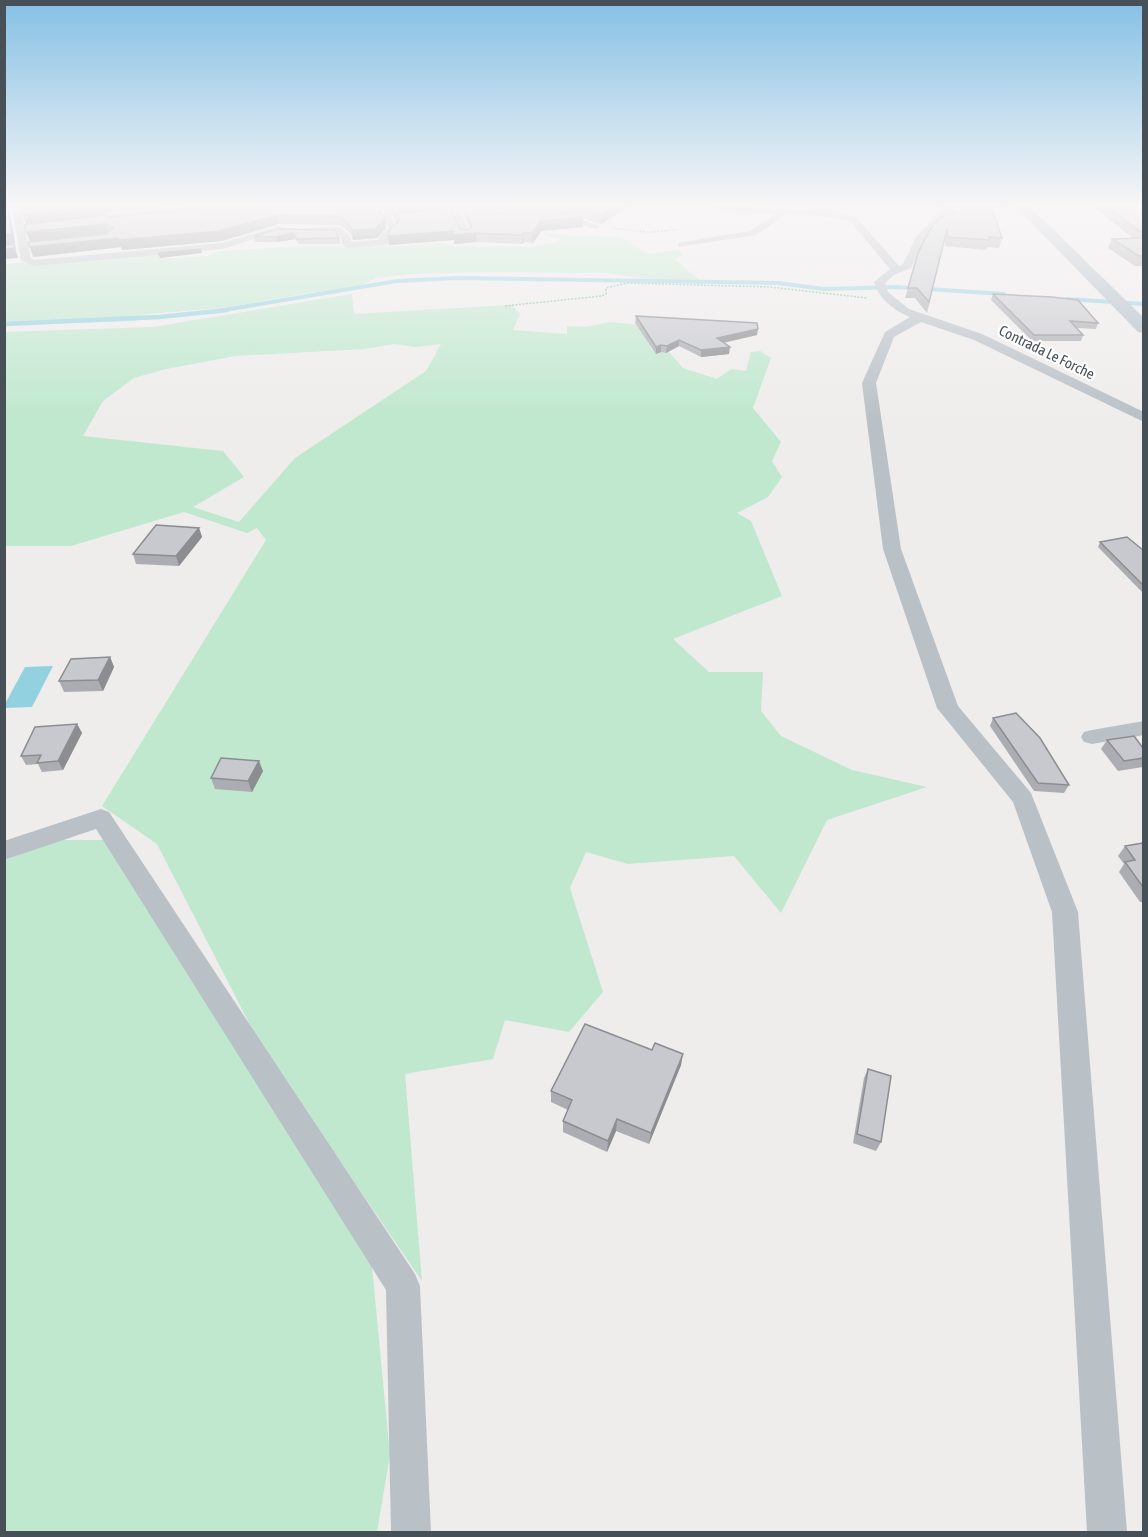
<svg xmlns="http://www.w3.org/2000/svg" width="1148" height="1537" font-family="'Asap Condensed',sans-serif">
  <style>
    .green { fill: #bfe8ce; fill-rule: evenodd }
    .water { fill: #91d1e0 }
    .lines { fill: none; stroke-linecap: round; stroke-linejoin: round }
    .stream-far1 { stroke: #91d1e0; stroke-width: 4 }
    .stream { stroke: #91d1e0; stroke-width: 4.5 }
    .path { stroke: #7bc29e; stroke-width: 1.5; stroke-dasharray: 2 1.5; stroke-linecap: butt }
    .street { fill: #b9c1c7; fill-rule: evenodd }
    .primary { fill: #afbcc8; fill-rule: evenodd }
    .wall { fill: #abadb2 }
    .shaded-wall { fill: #8b8d91 }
    .building { fill: #c7c9cf; stroke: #8b8d91; stroke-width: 1.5; fill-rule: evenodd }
    .labels { text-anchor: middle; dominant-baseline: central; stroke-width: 4.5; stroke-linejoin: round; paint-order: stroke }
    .far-street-label { font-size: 15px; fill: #475057; stroke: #fff }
  </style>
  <rect width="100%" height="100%" fill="#efecec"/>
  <g class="green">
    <polygon points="535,232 573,236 621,237 648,254 679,250 684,255 674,259 699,280 650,279 605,273 484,272 414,274 376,278 356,288 320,296 314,292 228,307 140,315 136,321 5,325 4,264 160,252 161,259 208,256 219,251 301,246 406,246 444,243 449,246 531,247 559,242 560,239"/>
    <path d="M352 294 354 314 512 305 520 314 513 330 567 334V326L585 327 610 322 642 325 652 350 669 352 683 368 717 379 731 369 746 371 751 352 760 351 771 358 753 408 781 442 772 461 782 477 768 497 737 513 751 521 782 596 673 639 709 672H763L761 711 781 736 852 770 927 787 827 820 781 913 734 856 628 864 586 852 570 888 603 992 569 1032 505 1020 493 1059 405 1074 422 1281 262 1048 157 844 102 806 266 540 257 528 247 533 184 512 71 546H5L4 332 153 327ZM394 344 415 347 441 344 426 371 295 458 239 522 193 507 244 477 223 451 83 436 103 401 134 378 166 369 235 356 364 349Z"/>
    <polygon points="59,840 105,840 371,1256 390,1455 377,1532 5,1532 5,860"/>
  </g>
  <polygon class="water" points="53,666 32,707 5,708 5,704 25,667"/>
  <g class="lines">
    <g class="stream-far1">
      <polyline points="1067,299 1144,304"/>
      <polyline points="212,312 397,281 456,278 778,283 824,289 897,287 1004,294"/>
    </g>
    <polyline class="stream" points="4,324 159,317 227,310"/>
    <g class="path">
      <polyline points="612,228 647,232 676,230"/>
      <polyline points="505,306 601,296 606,294 606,288 628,283 770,287 867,298"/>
    </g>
    <g class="street">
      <polygon points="11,203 19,203 31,258 34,260 222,243 279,226 284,229 223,249 33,266 21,260"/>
      <polygon points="400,203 415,203 401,208 390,217 399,229 389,237 387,245 347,248 342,245 341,237 337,233 305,234 300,231 305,228 340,227 349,235 352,242 378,240 381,234 389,228 380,217 395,204"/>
      <polygon points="457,203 466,203 460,212 471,235 469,237 463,237 450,212"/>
      <polygon points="491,203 499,203 502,221 496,221 490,215"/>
      <polygon points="534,203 552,204 560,213 601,226 596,229 554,217 546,208"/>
      <path d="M717 203H726L725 206 830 211 856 217 899 266 903 264 916 237 938 213 941 203H949L947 214 925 238 911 268 894 275 885 283 888 292 909 309 982 334 1144 412V422L974 340 921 322 894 337 876 383 901 549 958 706 1031 793 1078 912 1127 1532H1087L1052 912 1013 802 937 708 883 549 862 383 885 332 910 317C893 310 879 299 874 282L890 269 850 221 830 217 787 214 756 235 678 247V243L682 242 750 231 775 214 718 211 713 208Z"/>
      <polygon points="218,204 223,207 223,212 218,215 194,217 191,216 191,212 109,220 104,217 109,214"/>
      <polygon points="1144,721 1144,735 1092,744 1084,742 1081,737 1084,732 1092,730"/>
      <polygon points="101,809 109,812 415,1274 420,1286 431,1532 391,1532 386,1290 96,829 4,860 4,841"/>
    </g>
    <polygon class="primary" points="1012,203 1026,203 1144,318 1144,333 1138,332"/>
  </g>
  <g class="wall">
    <polygon points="219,203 393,203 380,213 385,218 386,228 377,238 353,240 350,233 340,225 279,224 222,241 122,250 121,247 33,257 107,233 30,242 109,217 216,208 222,205"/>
    <polygon points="399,203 455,203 451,208 400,213 460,229 468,230 470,229 463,212 462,203 489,203 489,209 496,214 502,213 501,203 546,203 553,210 583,227 541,231 533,243 524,242 522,244 477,242 454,244 454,240 389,245 388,236 397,223 393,217 392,208 396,210"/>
    <polygon points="553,203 635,203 601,224 561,211"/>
    <polygon points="951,203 1005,203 1004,208 992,208 1002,238 999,248 987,247 986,250 945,246 945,238 927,313 915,298 905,298 908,288 951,206"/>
    <polygon points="1088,203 1143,203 1143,266 1135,266 1108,248 1112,239 1133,238"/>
    <polygon points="278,229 339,238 340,244 298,244 295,239 277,242 255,242 254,236"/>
    <polygon points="993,294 1098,323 1096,329 1077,328 1083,335 1081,341 1032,341 991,300"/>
    <polygon points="636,316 757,335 724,343 729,354 701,357 679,346 666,353 661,352 656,354 635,323"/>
    <polygon points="199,528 202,537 179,566 136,564 133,554"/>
    <polygon points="1100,542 1143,550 1143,593 1098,547"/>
    <polygon points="110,657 114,667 103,691 64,692 59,681"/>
    <polygon points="993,718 1069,785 1064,793 1034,791 990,726"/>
    <polygon points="77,724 82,733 63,770 42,772 38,764 26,765 21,756"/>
    <polygon points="1107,740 1143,748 1143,767 1118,771 1101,749"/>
    <polygon points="263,771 252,792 215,789 211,778"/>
    <polygon points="1143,843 1143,902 1140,902 1119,872 1124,864 1118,856 1125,846"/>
    <polygon points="681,1065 649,1144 616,1131 607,1152 563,1132 563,1121 568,1110 551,1102 551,1091"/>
    <polygon points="868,1069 881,1142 876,1151 853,1143 864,1078"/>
  </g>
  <g class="shaded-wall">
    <polygon points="4,203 11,203 9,209 4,210"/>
    <polygon points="21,203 68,203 23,208"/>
    <polygon points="106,203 206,203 109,212 103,215 26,224 22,214"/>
    <polygon points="381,203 393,203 380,213 377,209 379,204"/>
    <polygon points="401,203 455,203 451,208 402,212 396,215 395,206"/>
    <polygon points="621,203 635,203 601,224 601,215"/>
    <polygon points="8,210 11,219 15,243 4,245 4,235"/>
    <polygon points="277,215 279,224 222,241 122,250 121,247 33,257 30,247 118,238"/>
    <polygon points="385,218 386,228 377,238 353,240 352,230"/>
    <polygon points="583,218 583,227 541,231 533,243 532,233 540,221"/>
    <polygon points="106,224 109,233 30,242 26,232"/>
    <polygon points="454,231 476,233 477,242 454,244 454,240 389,245 388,236"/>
    <polygon points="294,233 295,239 277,242 276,237"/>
    <polygon points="523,233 524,242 522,244 522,235"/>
    <polygon points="14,244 18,258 4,259 4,249"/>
    <polygon points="201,249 202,253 160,258 159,255"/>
    <polygon points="758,329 757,335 716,344 717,338"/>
    <polygon points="679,340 679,346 666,353 667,346"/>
    <polygon points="661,345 661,352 656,354 656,347"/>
    <polygon points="730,347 729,354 701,357 701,350"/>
    <polygon points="199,528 202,537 179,566 176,556"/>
    <polygon points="110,657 114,667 103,691 98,680"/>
    <polygon points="77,724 82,733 63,770 58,761"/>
    <polygon points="259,761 263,771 252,792 248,781"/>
    <polygon points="683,1054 681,1065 649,1144 651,1133"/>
    <polygon points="617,1119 616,1131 607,1152 608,1141"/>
  </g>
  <g class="building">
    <polygon points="77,203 106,203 100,206 22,214 21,209"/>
    <polygon points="222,203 381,203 379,204 377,209 385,218 375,229 352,230 349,224 339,216 277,215 219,231 119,240 118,238 30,247 28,242 106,234 113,228 106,224 26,232 24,225 105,215 109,217 216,208 222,205"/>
    <polygon points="462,203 488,203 488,208 496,214 503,213 502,203 546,203 553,210 583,218 540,221 532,233 523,233 522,235 476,233 453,235 454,231 388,236 390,229 400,220 392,208 395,206 395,210 401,213 450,208 460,229 468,230 472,227"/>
    <polygon points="564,203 621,203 601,215"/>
    <path d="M952 203H990L1002 238 989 237V240L948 237 947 229 929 302 917 288H908L918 253 929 231 951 205ZM954 203 957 213H952Z"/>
    <polygon points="1103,203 1143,203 1143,233 1135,228"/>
    <polygon points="8,210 12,234 4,235 4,211"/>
    <polygon points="278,229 335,230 339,238 297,239 294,233 276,237 254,236"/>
    <polygon points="1143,238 1143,256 1139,256 1112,239"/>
    <polygon points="14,244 15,248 4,249 4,245"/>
    <polygon points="201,249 159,255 159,253"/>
    <polygon points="993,294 1052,297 1078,300 1098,323 1070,321 1083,335 1034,335"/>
    <polygon points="636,316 757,323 758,329 717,338 730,347 701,350 679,340 667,346 661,345 656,347"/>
    <polygon points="156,525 199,528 176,556 133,554"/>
    <polygon points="1127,537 1143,550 1143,585 1100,542"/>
    <polygon points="110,657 98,680 59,681 71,659"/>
    <polygon points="1016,713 1040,738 1069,785 1038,783 993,718"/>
    <polygon points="77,724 58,761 37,763 41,755 21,756 35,727"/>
    <polygon points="1134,736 1143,748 1143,758 1124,761 1107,740"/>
    <polygon points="221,758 259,761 248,781 211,778"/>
    <polygon points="1143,843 1143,887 1125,862 1135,860 1125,846"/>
    <polygon points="585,1024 652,1050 655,1043 683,1054 651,1133 617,1119 608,1141 563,1121 572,1100 551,1091"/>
    <polygon points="868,1069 891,1076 881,1142 857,1134"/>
  </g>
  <linearGradient id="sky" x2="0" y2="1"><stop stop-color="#85c0e5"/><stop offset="0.49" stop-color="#f8f6f6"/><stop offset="1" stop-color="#f8f6f6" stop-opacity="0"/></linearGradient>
  <rect width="1148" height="418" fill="url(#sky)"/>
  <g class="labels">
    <g class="far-street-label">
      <text transform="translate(1047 352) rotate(26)">Contrada Le Forche</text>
    </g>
  </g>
  <rect width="1148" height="1537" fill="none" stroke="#475057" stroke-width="12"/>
</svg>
